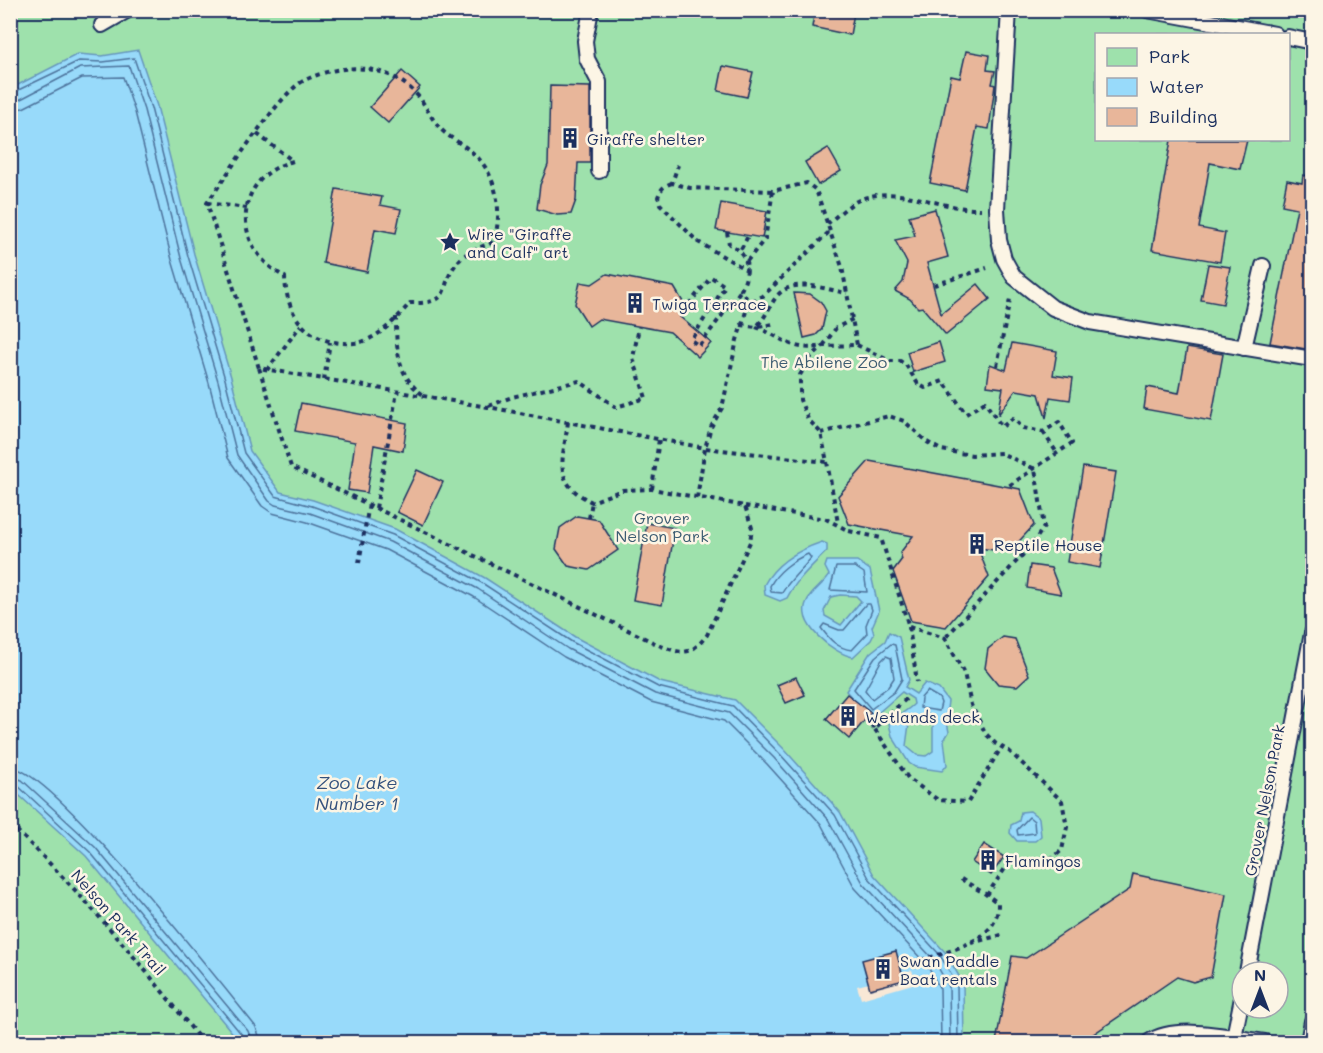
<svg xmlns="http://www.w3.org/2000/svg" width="1323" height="1053" font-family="Mali,sans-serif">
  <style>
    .green { fill: #9ee1ac; stroke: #5c8885; stroke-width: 1.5; fill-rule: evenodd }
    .water { fill: #98dafa; stroke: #6696bc; stroke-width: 1.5; fill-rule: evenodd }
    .pier { fill: #f8e8d6 }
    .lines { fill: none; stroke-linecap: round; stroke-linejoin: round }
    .shore { stroke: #4d739c; stroke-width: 1.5 }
    .building { fill: #e8b69a; stroke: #1b2f5e; stroke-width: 1.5 }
    .lane-casing { stroke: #1b2f5e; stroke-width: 18 }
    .path { stroke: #1b2f5e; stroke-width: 4; stroke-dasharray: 4.5 4.5; stroke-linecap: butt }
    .lane { stroke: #fcf5e5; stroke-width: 14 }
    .labels { text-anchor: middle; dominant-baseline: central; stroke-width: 5; stroke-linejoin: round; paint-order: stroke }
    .poi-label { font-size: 16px; fill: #1b2f5e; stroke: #fcf5e5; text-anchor: start }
    .park-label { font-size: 16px; fill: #3c5c72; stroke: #fcf5e5 }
    .street-label { font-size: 16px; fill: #1b2f5e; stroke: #fcf5e5 }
    .water-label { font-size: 18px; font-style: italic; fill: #34517d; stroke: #fcf5e5 }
  </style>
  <rect width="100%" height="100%" fill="#f8e8d6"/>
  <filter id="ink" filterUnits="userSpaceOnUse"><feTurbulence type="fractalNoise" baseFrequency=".0167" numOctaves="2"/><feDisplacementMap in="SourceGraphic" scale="12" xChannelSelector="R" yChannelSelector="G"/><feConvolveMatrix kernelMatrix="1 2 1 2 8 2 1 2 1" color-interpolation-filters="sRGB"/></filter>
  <g filter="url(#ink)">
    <path class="green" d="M10 11H1312V1042H11ZM1096 34H1288V140H1096ZM1242 972H1278V1008H1242Z"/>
    <g class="water">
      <polygon points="138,50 157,106 194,254 231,377 250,451 280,492 313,500 395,529 485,578 575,637 660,682 735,700 784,749 840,812 874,875 945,952 963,983 964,1042 240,1042 86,856 11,788 10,89 78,54 102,56"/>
      <path d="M822 542 827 544V551C812 566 796 580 787 598L780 601 765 595 764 585C776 562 798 550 822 542Z"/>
      <path d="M827 561H857L870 570 879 611 872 627 874 634 871 640 853 657C833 653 795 624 807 601 812 591 823 585 829 575L825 567ZM840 595 856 596 861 601 841 625 825 616 824 611 831 597Z"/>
      <path d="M889 632 899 637 909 680 905 687 916 694 925 683 939 689 948 701 946 717 949 732 944 740 947 765 942 771 915 767 909 763 892 736 889 724C897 715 906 712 914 704L913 699 902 692 871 719 846 691 870 653 885 641ZM928 714 933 719V751L926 756 917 755 906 746 909 724Z"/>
      <polygon points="1030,811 1039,818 1041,836 1035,841 1017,841 1010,833 1011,825 1019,821 1021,812"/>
    </g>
    <polygon class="pier" points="912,970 916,983 861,999 857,986 869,983 871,989 904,980 902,973"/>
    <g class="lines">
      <g class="shore">
        <polyline points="10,94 79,61 103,62 134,58 151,108 188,256 225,379 244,453 275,496 312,506 393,535 482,583 572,642 658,687 733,706 779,753 835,815 869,878 940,955 957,985 958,1042"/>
        <polyline points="10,101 19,100 80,68 129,66 144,110 181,258 218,381 237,455 269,501 275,505 310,513 390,542 478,589 568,649 655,694 729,713 774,758 828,819 863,883 934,960 949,987 950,1042"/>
        <polyline points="10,110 23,108 82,78 123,77 135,112 172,260 209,383 228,458 262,506 272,513 307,522 386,550 474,597 564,657 651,702 724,721 767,764 821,824 855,888 927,965 940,989 941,1042"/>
        <path d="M808 554 811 558C801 571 790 579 782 593L771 592 770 586C777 572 793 560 808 554Z"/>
        <polygon points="836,567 855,567 864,573 867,592 830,590"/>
        <path d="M870 604 872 610 866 625 867 634 852 650C837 648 830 640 821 628L824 624 839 630H844L866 604Z"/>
        <polygon points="891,644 895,645 902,679 894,692 871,709 854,689 875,657"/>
        <polygon points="886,656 891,658 894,678 888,687 872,699 865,690 881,661"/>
        <polygon points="927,691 939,698 941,703 939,711 920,708 921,698"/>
        <path d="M10 767C52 768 222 985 256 1027L261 1042"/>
        <polyline points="10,776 22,780 95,847 248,1031 252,1042"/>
        <polyline points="10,784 17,785 90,852 243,1036 244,1042"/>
        <polygon points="1029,817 1034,821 1035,833 1018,835 1017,830"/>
      </g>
    </g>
    <g class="building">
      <polygon points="815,10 854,13 850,35 812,27"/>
      <polygon points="966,51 989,55 987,70 995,71 992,84 995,85 989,129 977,127 965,190 930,183 951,76 960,78"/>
      <polygon points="723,66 753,72 747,97 718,91"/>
      <polygon points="402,71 420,87 388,123 370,107"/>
      <polygon points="550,86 590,87 590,163 578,163 576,200 571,214 557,215 537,209 540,185 548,165"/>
      <polygon points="1171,140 1247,140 1240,169 1210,163 1199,228 1225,233 1220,262 1152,250"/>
      <polygon points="828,148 841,171 818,185 805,162"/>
      <polygon points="1303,175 1312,176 1312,350 1270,343 1297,208 1282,205 1287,180 1302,183"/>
      <polygon points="336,189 382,197 380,205 401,209 396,233 375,229 367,272 323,263"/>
      <polygon points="721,203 767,211 762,238 716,230"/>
      <polygon points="935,209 948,257 927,263 941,314 978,284 990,299 946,335 922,307 918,308 910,299 895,291 903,282 907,263 895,240 915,236 909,216"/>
      <polygon points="1208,264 1230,267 1223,304 1201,300"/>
      <polygon points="607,274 674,287 683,302 680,317 711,343 698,357 670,332 599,319 589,326 575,304 580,282 592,284"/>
      <polygon points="794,293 810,294 821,302 826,311 822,329 816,335 804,338"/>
      <polygon points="939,342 945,362 913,372 907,352"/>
      <polygon points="1012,343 1057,351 1053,375 1073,378 1070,400 1050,397 1046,418 1039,394 1016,390 998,415 1003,388 987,386 990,364 1006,370"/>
      <polygon points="1187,348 1223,354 1211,421 1144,409 1147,387 1179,393"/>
      <polygon points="301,403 407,423 403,451 374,445 367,493 348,490 355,442 295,431"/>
      <polygon points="869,461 1020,489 1034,525 1009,552 978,548 989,577 946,627 911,621 893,571 902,559 900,553 913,536 849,524 838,496"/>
      <polygon points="1083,467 1116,472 1100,568 1067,562"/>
      <polygon points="417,470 443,482 423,525 397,512"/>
      <polygon points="577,516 599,520 618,550 589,570 568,566 556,549 560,528"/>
      <polygon points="647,523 675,528 662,605 633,600"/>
      <polygon points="1030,565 1051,568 1061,594 1027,588"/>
      <polygon points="1003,637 1015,639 1029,675 1017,686 998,684 985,668 988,649"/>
      <polygon points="796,677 805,695 786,703 777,685"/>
      <polygon points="847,694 871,713 849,739 826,719"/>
      <polygon points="984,844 1004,857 991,875 972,862"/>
      <polygon points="1133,874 1226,894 1211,977 1193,982 1177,977 1092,1035 1090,1042 996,1042 1012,956 1026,958 1130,889"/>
      <polygon points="896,951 904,980 870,989 862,960"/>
    </g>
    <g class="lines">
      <g class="lane-casing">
        <g id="lane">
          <polyline points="591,10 585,41 587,59 599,82 599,171"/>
          <polyline points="1009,10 997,209 999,240 1004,259 1014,277 1053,308 1090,322 1312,359"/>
          <polyline points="1147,10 1275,34"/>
          <polyline points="102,25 128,10"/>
          <polyline points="1288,37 1312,42"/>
          <polyline points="1244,348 1263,266"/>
          <polyline points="1247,972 1312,633"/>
          <path d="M1149 1042C1177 1023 1232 1038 1265 1042"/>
          <polyline points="1233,1042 1242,998"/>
          <polyline points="1308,1042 1312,1021"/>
        </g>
      </g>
      <g class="path">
        <path d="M257 134 293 161C232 178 231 248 285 277 286 312 304 340 341 343 348 343 357 344 364 341 382 335 398 317 410 303 456 304 437 287 457 263 467 250 480 248 493 242 504 214 497 174 474 154 465 146 454 140 445 133 432 122 428 108 418 96 389 63 343 62 305 80 280 91 226 177 207 203L259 368 488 407 705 448 827 462 821 433 808 419 800 400V375L811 357 823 346 857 345 842 267 816 190 807 183 773 191 690 188 672 183 678 165"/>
        <path d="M672 183C663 186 661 189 658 197L660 204 698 242 747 270"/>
        <polyline points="207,203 247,208"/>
        <path d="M827 224C837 216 849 204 861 199 901 184 940 210 981 209"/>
        <path d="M727 232 729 244C749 254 751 270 741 290L749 302"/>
        <polyline points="741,249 748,236"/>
        <polyline points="747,261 765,239 773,191"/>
        <polyline points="934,285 987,268"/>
        <polyline points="682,309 685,309 711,277 725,286 691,340 699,346 741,290"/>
        <path d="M396 317C396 348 397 378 425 396"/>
        <path d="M741 325 756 327C767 316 769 306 777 296 794 276 826 290 847 293"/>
        <path d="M756 327C783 337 792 353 823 346L836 328 853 319"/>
        <polyline points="759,327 773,324"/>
        <polyline points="857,345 890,361 900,361 906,365 918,384 925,388 943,381 966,414 985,402 1002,427 1013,418 1023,428 1043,432 1059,422 1072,443 1007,487"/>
        <polyline points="997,366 1010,299"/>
        <path d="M259 368 291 467 661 646C684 655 691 655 707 635L750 542 752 528 745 506 652 489 622 490 592 502C551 482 563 461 568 422"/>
        <polyline points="267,370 301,325"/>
        <polyline points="324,380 330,342"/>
        <polyline points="489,406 512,397 579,381 616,407 646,398 633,358 639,327"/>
        <polyline points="1043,432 1057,453"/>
        <polyline points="821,433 889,416 904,421 927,442 941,450 972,455 1001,453 1035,469 1044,527 1031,546 945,638"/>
        <polyline points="827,462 838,523"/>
        <polyline points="652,489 659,439"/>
        <polyline points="697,498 705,448 711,427 722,408 737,340 749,302 763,296 830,231"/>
        <path d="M745 506 826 519 849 531 881 538 909 627 945 638 964 673 971 705 986 734 996 744 1009 751 1062 801 1067 827 1062 850 1054 857 1042 861H1010L987 895 998 903C998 907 998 913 996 917 988 946 925 958 900 966"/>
        <polyline points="376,508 397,392"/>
        <polyline points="589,518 592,502"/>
        <polyline points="359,563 369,504"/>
        <polyline points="909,627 917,682"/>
        <polyline points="906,699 874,728 908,778 938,800 968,802 1001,748"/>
        <polyline points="865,719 874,728"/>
        <path d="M10 824C81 892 143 965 202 1042"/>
        <polyline points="961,879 987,895"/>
        <polyline points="971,943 1005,934"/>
      </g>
      <use href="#lane" class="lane"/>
    </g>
  </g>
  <defs>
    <g id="building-bare" transform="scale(1.62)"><path d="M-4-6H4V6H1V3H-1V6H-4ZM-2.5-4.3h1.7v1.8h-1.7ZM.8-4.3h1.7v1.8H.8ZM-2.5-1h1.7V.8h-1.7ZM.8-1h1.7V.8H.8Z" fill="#1b2f5e" stroke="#fcf5e5" stroke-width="2.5" paint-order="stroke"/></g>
    <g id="sight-bare" transform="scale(1.62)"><path d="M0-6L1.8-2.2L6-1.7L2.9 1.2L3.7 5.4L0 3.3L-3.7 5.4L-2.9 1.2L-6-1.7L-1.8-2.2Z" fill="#1b2f5e" stroke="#fcf5e5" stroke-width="2.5" paint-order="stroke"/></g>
  </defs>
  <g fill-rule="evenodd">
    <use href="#building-bare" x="570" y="138"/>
    <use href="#sight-bare" x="450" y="242"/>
    <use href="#building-bare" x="635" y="303"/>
    <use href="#building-bare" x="977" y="544"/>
    <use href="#building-bare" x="848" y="716"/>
    <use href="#building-bare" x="988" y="860"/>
    <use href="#building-bare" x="883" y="969"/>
  </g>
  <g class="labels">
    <g class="poi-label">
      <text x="587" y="138">Giraffe shelter</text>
      <text x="467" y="233">Wire "Giraffe<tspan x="467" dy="18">and Calf" art</tspan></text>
      <text x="652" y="303">Twiga Terrace</text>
      <text x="994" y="544">Reptile House</text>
      <text x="865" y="716">Wetlands deck</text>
      <text x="1005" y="860">Flamingos</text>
      <text x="900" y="960">Swan Paddle<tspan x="900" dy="18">Boat rentals</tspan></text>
    </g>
    <g class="park-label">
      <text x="824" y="361">The Abilene Zoo</text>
      <text x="662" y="517">Grover<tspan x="662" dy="18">Nelson Park</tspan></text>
    </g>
    <g class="street-label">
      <text transform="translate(1264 800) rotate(-79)">Grover Nelson Park</text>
      <text transform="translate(119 922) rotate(49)">Nelson Park Trail</text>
    </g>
    <g class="water-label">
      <text x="357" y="782">Zoo Lake<tspan x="357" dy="21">Number 1</tspan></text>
    </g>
  </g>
  <rect width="1323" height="1053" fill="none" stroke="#fcf5e5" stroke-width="36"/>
  <rect x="18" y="18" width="1287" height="1017" fill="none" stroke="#1b2f5e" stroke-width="2" filter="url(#ink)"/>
  <rect x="1095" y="33" width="195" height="108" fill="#fcf5e5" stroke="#a2a6af" stroke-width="1.5"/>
  <rect x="1107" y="48" width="30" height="18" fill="#9ee1ac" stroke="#a2a6af" stroke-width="1.5"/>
  <text x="1149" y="63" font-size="18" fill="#1b2f5e">Park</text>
  <rect x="1107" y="78" width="30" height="18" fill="#98dafa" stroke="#a2a6af" stroke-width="1.5"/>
  <text x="1149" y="93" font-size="18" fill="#1b2f5e">Water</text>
  <rect x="1107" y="108" width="30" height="18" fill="#e8b69a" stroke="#a2a6af" stroke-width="1.5"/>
  <text x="1149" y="123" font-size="18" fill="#1b2f5e">Building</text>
  <g transform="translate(1260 990)"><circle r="28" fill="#fcf5e5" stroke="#a2a6af" stroke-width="1.5"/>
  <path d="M0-4.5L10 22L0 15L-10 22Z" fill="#1b2f5e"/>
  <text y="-9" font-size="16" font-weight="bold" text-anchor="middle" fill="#1b2f5e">N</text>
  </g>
</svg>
